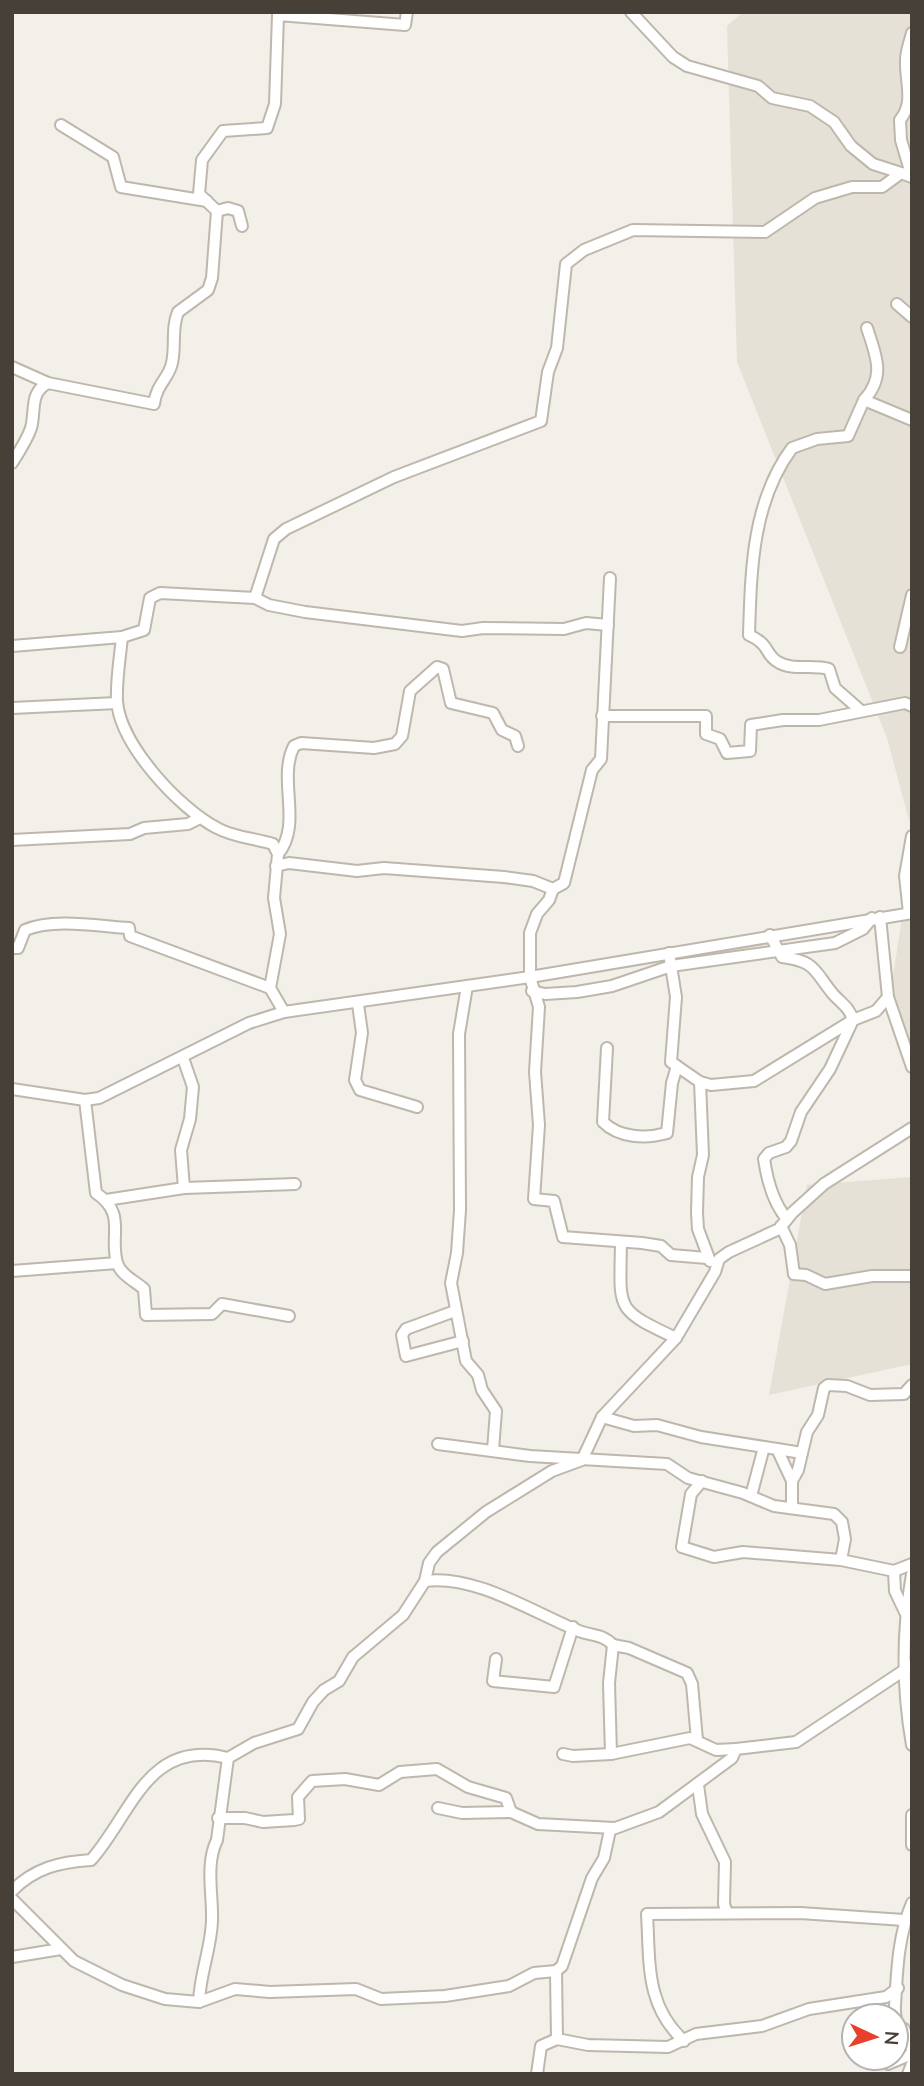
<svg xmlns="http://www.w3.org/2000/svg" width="924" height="2086" font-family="'Nunito Sans',sans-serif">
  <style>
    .residential { fill: #e6e1d7 }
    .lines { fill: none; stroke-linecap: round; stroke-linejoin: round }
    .minor-casing { stroke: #beb7ac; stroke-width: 14 }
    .minor { stroke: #fff; stroke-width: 10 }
  </style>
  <rect width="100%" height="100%" fill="#f3efe9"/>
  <g class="residential">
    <polygon points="743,12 912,12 912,831 887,738 737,362 727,26"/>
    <polygon points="912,854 912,1061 890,995"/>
    <polygon points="912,1177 912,1364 769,1395 807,1185"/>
  </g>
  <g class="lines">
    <g class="minor-casing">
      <g id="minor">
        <polyline points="631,12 673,57 687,66 758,86 772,98 810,106 834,122 851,146 873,164 901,173"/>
        <polyline points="61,125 113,157 121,187 207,201"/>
        <path d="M912 177 901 140 900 120C915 102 905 82 906 60 906 51 910 41 912 33"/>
        <polyline points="217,211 228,208 238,211 242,226"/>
        <polyline points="897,304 912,317"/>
        <polyline points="12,367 48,383"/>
        <path d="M864 400C886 376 876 356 867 328"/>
        <path d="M12 463C19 452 27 440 31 428 36 410 29 393 48 383L154 404C156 385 169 378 172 363 176 345 171 329 178 312L208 290 212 278 217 211 199 194 202 160 223 131 267 128 275 104 278 15 405 25 407 12"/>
        <polyline points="610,578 601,759 592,770 564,883 553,889 549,900 537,914 530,933 530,977 539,1007 535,1072 539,1125 534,1199 554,1201 563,1237 642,1243 661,1246 671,1255 707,1258"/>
        <polyline points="255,598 269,605 305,612 462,631 483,628 564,629 586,623 608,625"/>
        <path d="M122 637C120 658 116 680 117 701 120 745 180 809 217 828 235 838 255 838 273 844L278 854 274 898 280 934 270 988 284 1012"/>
        <polyline points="12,646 122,637 144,630 150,598 160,593 255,598 274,539 286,529 394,477 541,421 548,372 557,348 566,264 584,250 633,230 765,232 815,198 852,187 882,187 901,173 912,177"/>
        <polyline points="900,647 912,595"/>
        <polyline points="12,708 117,703"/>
        <path d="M860 710 835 688 829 669C813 664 792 671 778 662 764 654 771 645 749 635 751 570 752 502 792 448L817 439 848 436 864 400 912 420"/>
        <polyline points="602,716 706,716 706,734 720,739 727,753 750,751 751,725 783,720 819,720 905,703 912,706"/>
        <polyline points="12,840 130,834 144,828 188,824 200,818"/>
        <path d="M278 854C303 824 277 779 294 746L301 743 374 748 395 744 402 736 410 691 437 667 443 669 451 703 493 713 502 730 515 736 518 746"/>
        <polyline points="276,866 289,863 357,871 384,868 504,877 533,881 553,889"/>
        <polyline points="909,913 905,876 912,836"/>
        <polyline points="880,917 888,997 912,1067"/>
        <path d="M770 935 782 957C816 961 814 971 833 994 842 1004 849 1007 853 1020L830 1069 801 1112 791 1141 786 1147 769 1153 764 1159C767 1179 773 1203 787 1219"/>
        <path d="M12 948H18L25 930C54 918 97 926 129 928L130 936 270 988"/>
        <polyline points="669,953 676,997 671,1062 700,1082 711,1085 754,1081 853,1020 876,1011 888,997"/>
        <polyline points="467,986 459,1034 460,1210 457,1253 451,1283 466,1361 478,1375 482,1390 496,1411 493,1450"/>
        <polyline points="532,991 545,994 577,992 612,986 671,966 835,943 863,929 872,918"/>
        <polyline points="358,1004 362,1033 355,1080 360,1090 417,1107"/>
        <path d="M607 1048 603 1122C619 1138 646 1139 667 1133L672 1083 677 1066"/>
        <polyline points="183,1058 193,1087 190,1119 181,1150 184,1188"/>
        <polyline points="700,1082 703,1155 698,1177 697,1213 698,1229 710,1261"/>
        <polyline points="12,1089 85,1100 99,1098 249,1023 284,1012 530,977 912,913"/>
        <path d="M85 1100 96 1193C127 1214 109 1235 117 1263 121 1275 135 1281 144 1289L146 1315 212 1314 222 1304 289 1316"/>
        <polyline points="106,1200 184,1188 295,1184"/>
        <polyline points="781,1226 790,1245 794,1274 806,1275 825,1284 872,1276 912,1276"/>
        <path d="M621 1243C620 1310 614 1309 676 1338"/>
        <polyline points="12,1271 117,1263"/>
        <polyline points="455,1311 406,1329 402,1335 406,1356 463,1341"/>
        <polyline points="602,1417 634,1426 657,1425 701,1437 777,1449 792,1481 792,1508"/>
        <polyline points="438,1444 530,1456 667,1464 688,1478 743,1493 774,1506 834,1514 842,1522 845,1539 841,1560 894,1571 895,1591 905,1612"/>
        <polyline points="777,1449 802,1453"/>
        <polyline points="702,1481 691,1494 682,1547 714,1557 743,1552 841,1560"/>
        <polyline points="792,1481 798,1470 807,1432 818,1415 824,1388 828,1385 847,1386 870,1395 904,1394 912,1385"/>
        <polyline points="751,1496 764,1447"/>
        <polyline points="894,1571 912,1564"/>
        <path d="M912 1574C902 1631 902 1688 912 1745"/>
        <path d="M425 1581C475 1574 534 1613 579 1631 592 1636 603 1634 613 1645L609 1683 611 1754 690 1738 716 1750 736 1749"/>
        <polyline points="613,1645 629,1648 687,1673 692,1684 697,1740"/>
        <polyline points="496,1659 493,1681 554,1687 573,1627"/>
        <polyline points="563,1754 573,1756 611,1754"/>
        <polyline points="698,1785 702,1814 725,1862 724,1904 727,1913"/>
        <polyline points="438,1808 462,1813 511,1812 538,1824 614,1828"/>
        <polyline points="912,1815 912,1845"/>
        <polyline points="218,1818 245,1818 263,1822 294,1820 299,1819 298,1797 312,1781 345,1779 379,1785 400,1772 437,1769 468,1787 506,1798 511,1812"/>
        <path d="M12 1891C34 1868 60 1862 91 1860 132 1814 147 1738 228 1758"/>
        <polyline points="12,1899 74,1961 122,1985 165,1999 199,2002 235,1989 270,1992 356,1989 381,1999 445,1996 509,1986 534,1973 556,1971 562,1966 592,1878 604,1858 610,1830 659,1812 732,1758 736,1749 796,1742 912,1665"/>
        <polyline points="12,1957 61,1949"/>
        <path d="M199 2002C200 1973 211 1949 212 1921 213 1895 205 1864 217 1840L228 1758 254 1743 298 1729 313 1702 324 1690 339 1681 353 1657 403 1615 425 1581 429 1563 437 1552 486 1512 552 1471 582 1460 602 1417 676 1338 715 1272 719 1259 729 1252 779 1229 792 1213 824 1184 912 1128"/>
        <polyline points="904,2029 912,2050"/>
        <polyline points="557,2039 588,2045 668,2047 696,2034 762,2026 809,2009 886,1997 898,1988"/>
        <path d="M684 2041C645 2005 650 1963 647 1914L800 1913 904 1920"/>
        <path d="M896 2043C900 2025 894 2021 895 2006 897 1970 898 1936 912 1903"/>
        <polyline points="888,2064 912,2054"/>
        <polyline points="537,2074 541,2046 557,2039 556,1971"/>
        <polyline points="908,2074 912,2064"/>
      </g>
    </g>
    <use href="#minor" class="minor"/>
  </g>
  <rect width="924" height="2086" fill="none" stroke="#464038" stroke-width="28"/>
  <g transform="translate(875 2037) rotate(94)"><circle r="33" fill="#ffffff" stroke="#b5b3af" stroke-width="2"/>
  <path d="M0-5L12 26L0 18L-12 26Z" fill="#e8402a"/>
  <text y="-10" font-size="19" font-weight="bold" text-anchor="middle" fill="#464038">N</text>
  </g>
</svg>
